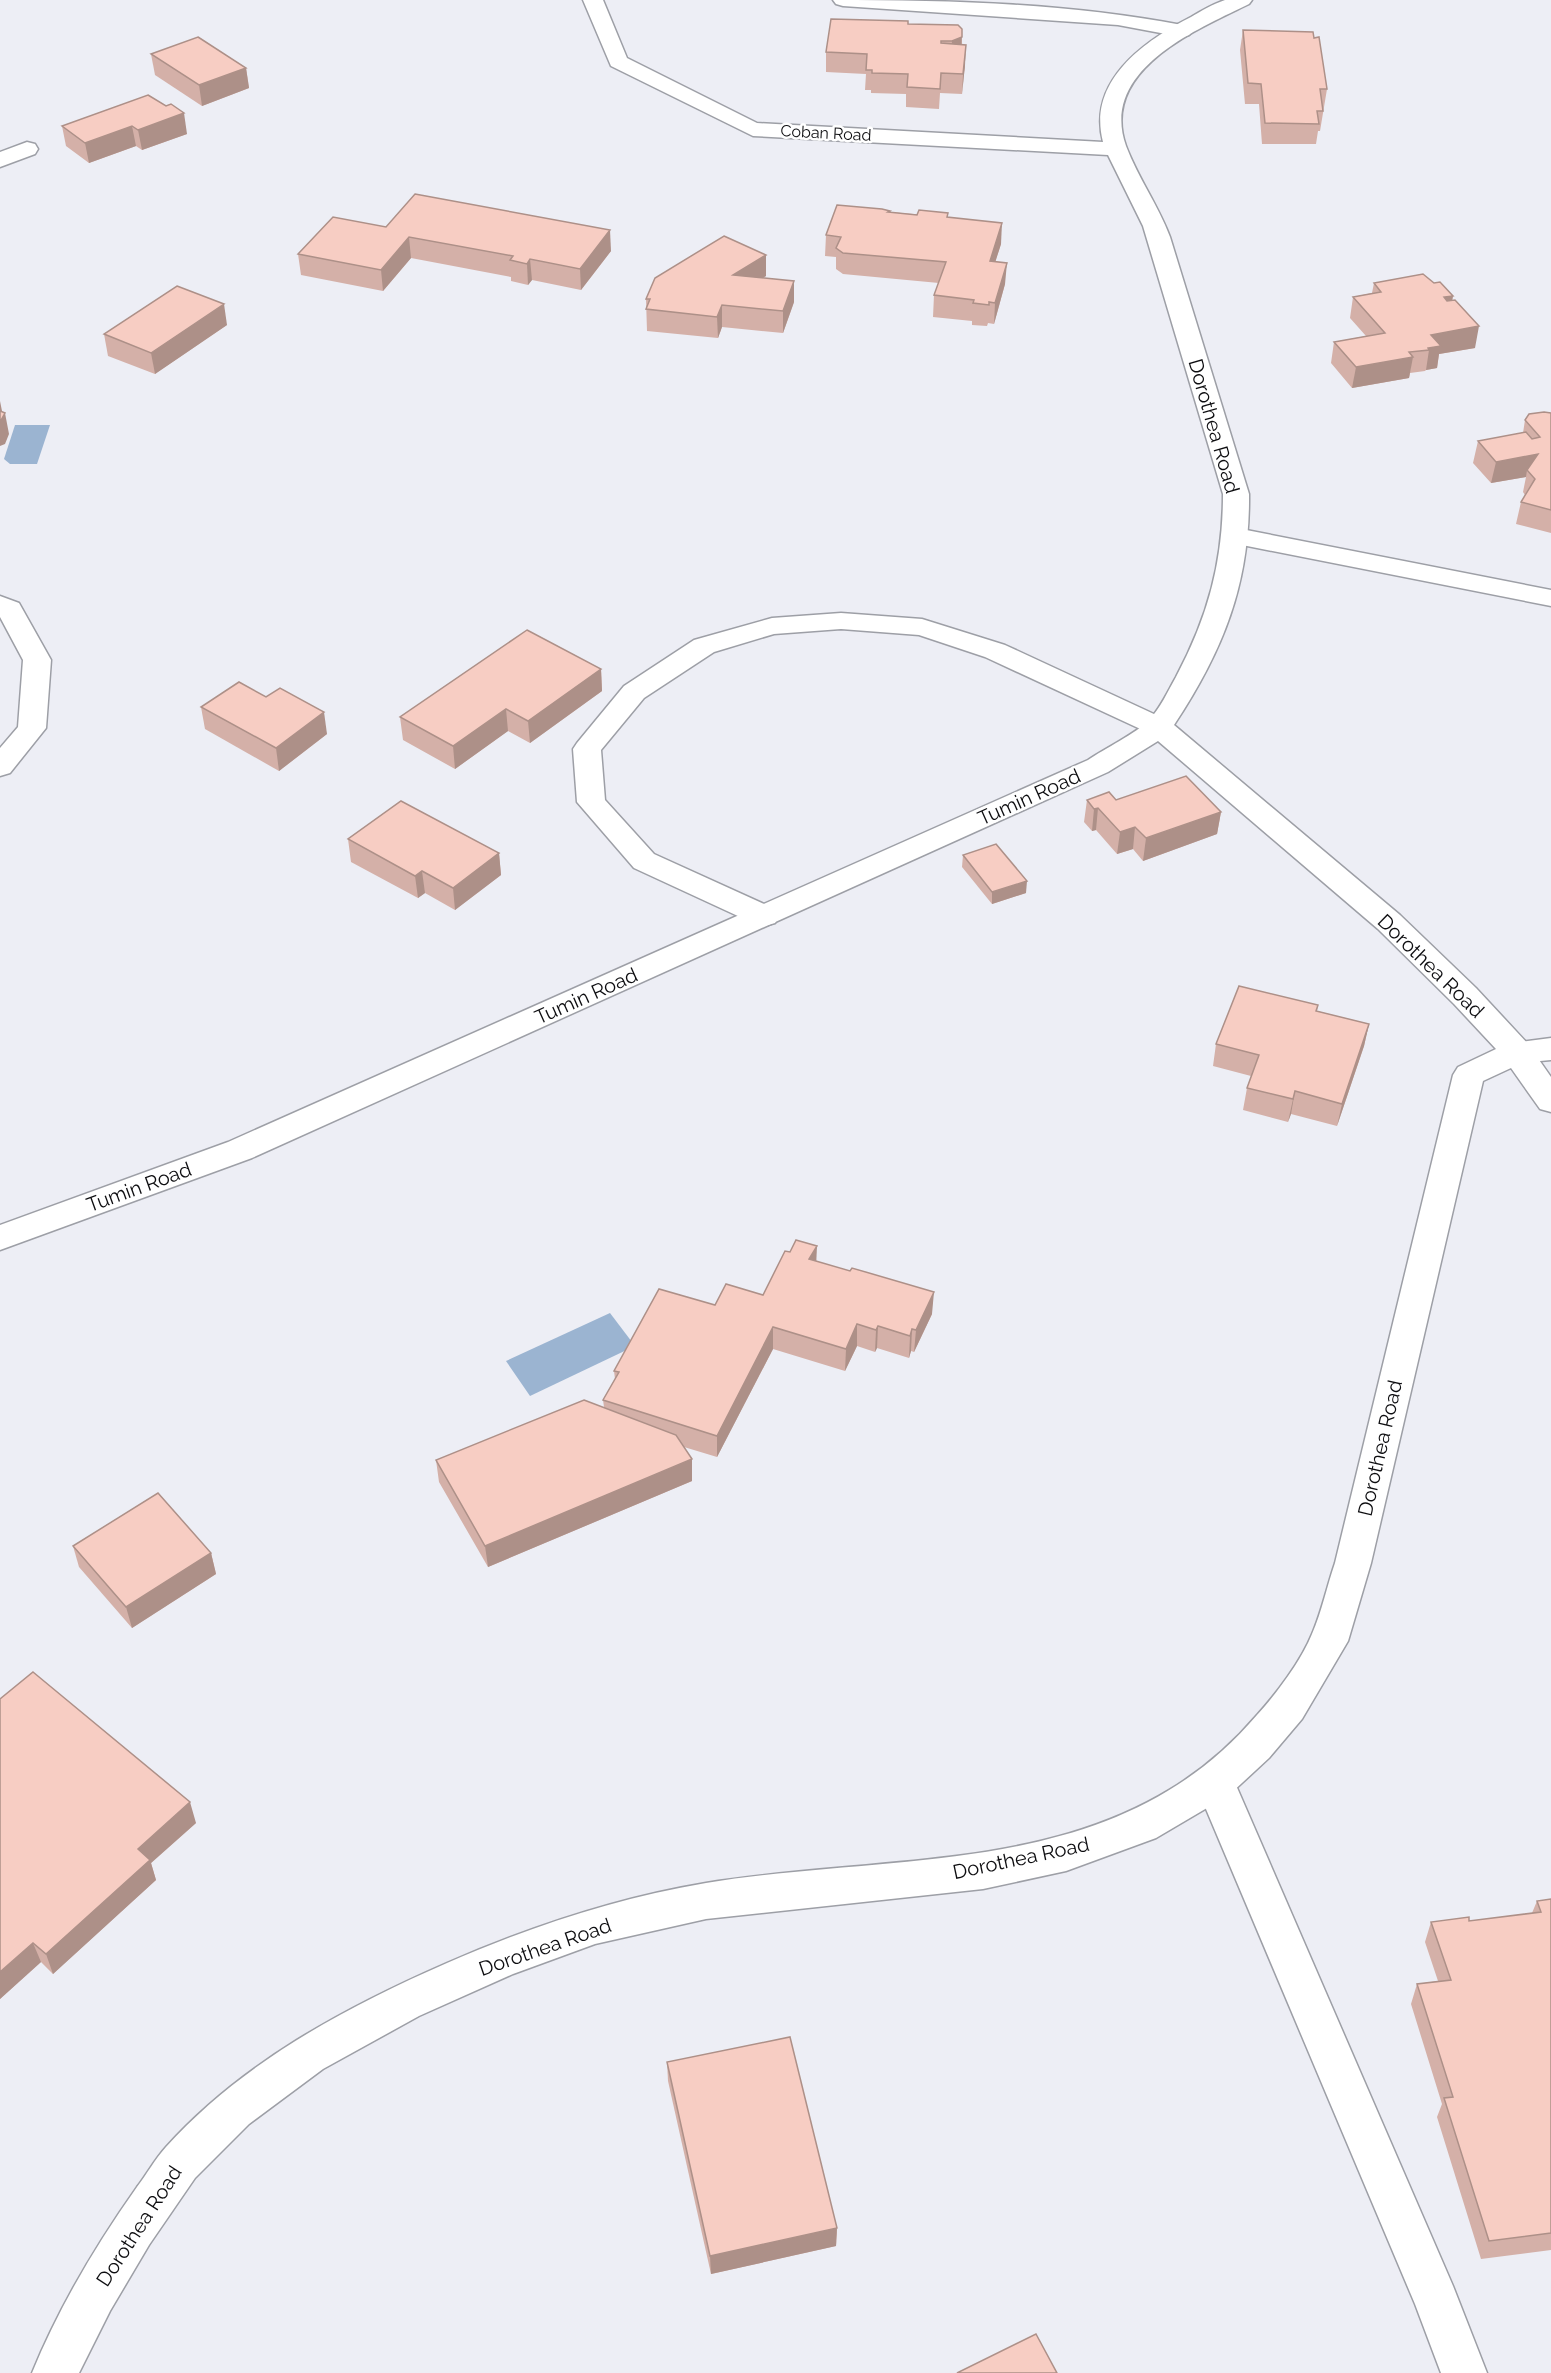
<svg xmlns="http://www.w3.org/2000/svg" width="1551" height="2373" font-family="Raleway,sans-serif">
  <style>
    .water { fill: #9bb4d1 }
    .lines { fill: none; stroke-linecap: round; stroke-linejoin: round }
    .service-casing { stroke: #9d9fa6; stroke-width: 3 }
    .minor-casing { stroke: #9d9fa6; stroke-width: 3 }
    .service { fill: #fff; fill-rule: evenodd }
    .minor { fill: #fff; fill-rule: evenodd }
    .wall { fill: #d4b0a8 }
    .shaded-wall { fill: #ad9088 }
    .building { fill: #f7cdc3; stroke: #ad9088; stroke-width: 1.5 }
    .labels { text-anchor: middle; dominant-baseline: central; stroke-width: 5; stroke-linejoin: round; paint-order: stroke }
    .far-street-label { font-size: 16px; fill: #0d0d10; stroke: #fff }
    .street-label { font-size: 20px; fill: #0d0d10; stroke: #fff }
  </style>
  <rect width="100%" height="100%" fill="#edeef5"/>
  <g class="water">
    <polygon points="15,425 50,425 37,464 10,464 4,459"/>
    <polygon points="610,1313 635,1346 530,1396 506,1361"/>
  </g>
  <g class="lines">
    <g class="service-casing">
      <g id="service">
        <path d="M833 0C949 0 1067 3 1182 25L1189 27 1192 31 1189 35 1182 37 1118 25 843 6 836 4Z"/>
        <polygon points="27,142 35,144 38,149 35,154 0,167 0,152"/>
        <polygon points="1236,528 1551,590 1551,606 1227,542 1223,536 1227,530"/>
        <polygon points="0,596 19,603 51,660 46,728 10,773 0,776 0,748 18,727 23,660 0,617"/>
        <polygon points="841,613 922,619 1005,645 1169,721 1173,727 1169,733 1159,736 1149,733 985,657 919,635 841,629 774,634 714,652 644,698 601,750 605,800 654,854 775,909 779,916 775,923 764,926 753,923 634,868 577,802 573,749 577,743 624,686 694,640 772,618"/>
        <polygon points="1551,1038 1551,1060 1517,1063 1506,1060 1501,1052 1506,1044"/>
        <polygon points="1215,1766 1229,1771 1235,1783 1453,2286 1487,2373 1441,2373 1415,2304 1195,1783 1201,1771"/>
      </g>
    </g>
    <g class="minor-casing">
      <path id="minor" d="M583 0H603L627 58 757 123 1103 142C1087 81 1144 41 1191 17 1201 11 1213 4 1225 0 1233 0 1244 0 1252 0L1249 4C1196 30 1099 70 1126 146 1138 178 1158 205 1170 237L1249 494C1250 584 1223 651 1174 725L1400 915 1476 988 1528 1044 1551 1077V1112L1540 1109 1511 1068 1483 1081 1371 1563 1348 1641 1302 1719 1269 1758 1229 1795 1156 1838 1066 1871 983 1889 706 1919 595 1944 513 1974 419 2016 323 2069 249 2124 195 2178 149 2245 110 2311 79 2373H32C59 2307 96 2245 137 2187 147 2174 155 2159 166 2147 242 2063 344 2008 447 1963 530 1927 616 1898 706 1883 899 1851 1116 1881 1257 1715 1277 1693 1301 1661 1312 1634 1322 1611 1327 1586 1335 1563L1453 1075 1458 1067 1496 1049 1454 1004 1378 929 1158 741 1108 772 252 1158 0 1250V1225L228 1142 1088 760C1104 749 1137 733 1149 720 1160 709 1168 691 1176 677 1208 617 1223 562 1223 494L1143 226 1108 155 753 136 611 66Z"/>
    </g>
    <use href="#service" class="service"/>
    <use href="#minor" class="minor"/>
  </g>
  <g class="wall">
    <polygon points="908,24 962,29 962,44 965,65 962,94 940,93 939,109 906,107 906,94 871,93 871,90 865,90 866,74 826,72 826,52"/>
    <polygon points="1243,30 1327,89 1320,131 1318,131 1316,144 1262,144 1259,104 1245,104 1240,50"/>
    <polygon points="151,54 246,68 249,88 202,106 155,75"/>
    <polygon points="148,95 187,134 142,150 136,146 89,163 66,146 62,126"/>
    <polygon points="890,211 890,212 948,217 1001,244 995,262 1005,284 994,324 988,323 987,326 972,325 972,321 933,317 934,295 939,283 843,274 836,269 836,257 825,256 826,235"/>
    <polygon points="386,227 611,251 581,290 532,280 528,285 511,281 511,277 411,258 383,291 301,275 298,254"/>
    <polygon points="766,276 763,278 794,281 794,302 783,333 722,327 718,338 647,331 646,299"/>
    <polygon points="1374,283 1434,283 1453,296 1452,300 1475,348 1439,354 1437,368 1426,370 1425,371 1410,373 1409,378 1352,388 1331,363 1334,342 1366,336 1350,318 1353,297 1372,293"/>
    <polygon points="227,325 155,374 108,356 104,334"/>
    <polygon points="1551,413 1551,533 1516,524 1521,502 1525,495 1523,492 1526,477 1491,483 1473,463 1478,441 1523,433 1525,420"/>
    <polygon points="601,669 602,691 530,743 508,731 455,769 403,740 400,717"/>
    <polygon points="266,697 327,734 279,771 205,729 201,707"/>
    <polygon points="1087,800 1116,800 1221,812 1217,834 1143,861 1133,849 1117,854 1096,830 1092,831 1084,822"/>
    <polygon points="348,839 499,853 501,875 455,910 425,893 418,898 351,862"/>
    <polygon points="963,855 1026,893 992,904 962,867"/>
    <polygon points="1318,1005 1317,1011 1369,1024 1364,1046 1337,1126 1291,1114 1288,1122 1243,1110 1247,1088 1251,1076 1213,1066 1216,1044"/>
    <polygon points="816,1261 932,1314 914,1352 911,1351 909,1358 877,1348 875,1352 857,1346 845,1371 773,1349 717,1457 684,1447 692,1459 692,1481 488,1567 439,1482 436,1460 604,1407 603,1400 615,1379 614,1371 715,1305 763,1295"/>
    <polygon points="73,1546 211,1553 216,1574 132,1628 79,1567"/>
    <polygon points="0,1699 196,1823 151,1863 156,1880 53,1974 41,1962 0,1999"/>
    <polygon points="1551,1899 1551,2250 1481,2259 1437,2117 1442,2104 1411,2004 1417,1984 1438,1981 1425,1942 1431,1922 1469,1921 1532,1913 1537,1901"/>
    <polygon points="667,2062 837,2228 836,2246 711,2274 668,2081"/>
  </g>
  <g class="shaded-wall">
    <polygon points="962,29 961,57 951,61 952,41"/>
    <polygon points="966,45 965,65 962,94 963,74"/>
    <polygon points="246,68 249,88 202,106 199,85"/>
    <polygon points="184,113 187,134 142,150 138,130"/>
    <polygon points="132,126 136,146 89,163 85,143"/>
    <polygon points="1002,223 1001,244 989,282 990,261"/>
    <polygon points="610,230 611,251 581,290 580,269"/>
    <polygon points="409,237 411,258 383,291 381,270"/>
    <polygon points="766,255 766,276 733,296 733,275"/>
    <polygon points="530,259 532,280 528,285 527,264"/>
    <polygon points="1007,263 1005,284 994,324 995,303"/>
    <polygon points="794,281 794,302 783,333 783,311"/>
    <polygon points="1453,296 1449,317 1444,297"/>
    <polygon points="224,304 227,325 155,374 151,353"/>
    <polygon points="722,305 722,327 718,338 717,317"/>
    <polygon points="1479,326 1475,348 1439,354 1437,368 1426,370 1429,350 1428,350 1431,335"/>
    <polygon points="1413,357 1409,378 1352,388 1356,367"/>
    <polygon points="0,401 3,416 5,413 9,434 5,444 0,446"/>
    <polygon points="1538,454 1527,470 1526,477 1491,483 1496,462"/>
    <polygon points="601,669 602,691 530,743 528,721"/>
    <polygon points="506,709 508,731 455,769 453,746"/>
    <polygon points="324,712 327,734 279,771 276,748"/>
    <polygon points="1098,808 1096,830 1092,831 1094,809"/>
    <polygon points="1221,812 1217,834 1143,861 1146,838"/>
    <polygon points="1135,827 1133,849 1117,854 1120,832"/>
    <polygon points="499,853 501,875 455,910 453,888"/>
    <polygon points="422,871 425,893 418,898 415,876"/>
    <polygon points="1027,881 1026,893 992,904 992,892"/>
    <polygon points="1369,1024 1364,1046 1337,1126 1342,1104"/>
    <polygon points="1295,1091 1291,1114 1288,1122 1293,1099"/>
    <polygon points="817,1246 816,1268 809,1259"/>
    <polygon points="934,1292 932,1314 914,1352 916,1330"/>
    <polygon points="857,1324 857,1346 845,1371 846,1349"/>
    <polygon points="878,1326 877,1348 875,1352 876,1330"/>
    <polygon points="773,1327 773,1349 717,1457 717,1436"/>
    <polygon points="912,1329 911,1351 909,1358 910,1336"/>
    <polygon points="692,1459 692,1481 488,1567 485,1546"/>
    <polygon points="211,1553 216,1574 132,1628 126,1607"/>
    <polygon points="190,1802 196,1823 151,1863 156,1880 53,1974 46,1954 138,1849"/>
    <polygon points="33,1943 41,1962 0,1999 0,1972"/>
    <polygon points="837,2228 836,2246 711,2274 710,2256"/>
  </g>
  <g class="building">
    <polygon points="831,19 908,21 908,24 958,25 962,29 962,37 952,41 941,41 941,43 966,45 963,74 941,73 940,89 907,87 908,74 872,73 872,70 866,70 867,54 826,52"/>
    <polygon points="1243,30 1313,32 1314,38 1319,37 1327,89 1320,89 1323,111 1317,111 1319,124 1265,123 1261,84 1248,83"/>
    <polygon points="198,37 246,68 199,85 151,54"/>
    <polygon points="148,95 166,106 171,104 184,113 138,130 132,126 85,143 62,126"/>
    <polygon points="415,194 610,230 580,269 530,259 527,264 510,260 513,256 409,237 381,270 298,254 333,217 386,227"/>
    <polygon points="837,205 882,209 890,211 888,212 917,215 919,210 948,213 947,217 1002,223 990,261 1007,263 995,303 989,302 989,305 973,303 974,300 934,295 946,262 843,253 836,248 841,237 826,235"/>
    <polygon points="724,236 766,255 733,275 794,281 783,311 722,305 717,317 646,309 650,299 646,299 655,278"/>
    <polygon points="1423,274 1434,283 1440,282 1453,296 1444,297 1447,301 1455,300 1479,326 1431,335 1441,346 1428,348 1429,350 1409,352 1413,357 1356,367 1334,342 1385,333 1353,297 1381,292 1374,283"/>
    <polygon points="177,286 224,304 151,353 104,334"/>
    <polygon points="0,411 5,413 0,422"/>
    <polygon points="1544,412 1551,413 1551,510 1521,502 1535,479 1527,470 1538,454 1496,462 1478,441 1526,432 1532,439 1540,437 1525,420 1529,414"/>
    <polygon points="527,630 601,669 528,721 506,709 453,746 400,717"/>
    <polygon points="239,682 266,697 280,688 324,712 276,748 201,707"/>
    <polygon points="1186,776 1221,812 1146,838 1135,827 1120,832 1098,808 1094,809 1087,800 1109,792 1116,800"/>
    <polygon points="401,801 499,853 453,888 422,871 415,876 348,839"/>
    <polygon points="996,844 1027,881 992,892 963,855"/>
    <polygon points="1239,986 1318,1005 1316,1011 1369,1024 1342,1104 1295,1091 1293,1099 1247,1088 1259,1055 1216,1044"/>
    <polygon points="796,1240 817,1246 809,1259 850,1271 852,1268 934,1292 916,1330 912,1329 910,1336 878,1326 876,1330 857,1324 846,1349 773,1327 717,1436 603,1400 619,1372 614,1371 659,1289 715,1305 726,1284 763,1295 785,1251 790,1252"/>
    <polygon points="584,1400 676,1435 692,1459 485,1546 436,1460"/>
    <polygon points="158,1493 211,1553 126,1607 73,1546"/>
    <polygon points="33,1672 190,1802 138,1849 150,1860 46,1954 33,1943 0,1972 0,1699"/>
    <polygon points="1551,1899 1551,2233 1489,2241 1444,2098 1453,2097 1417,1984 1451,1980 1431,1922 1469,1917 1469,1921 1541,1912 1537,1901"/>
    <polygon points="790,2037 837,2228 710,2256 667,2062"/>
    <polygon points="1036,2334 1057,2373 957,2373"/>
  </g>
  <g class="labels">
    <g class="far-street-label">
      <text transform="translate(826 133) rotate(3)">Coban Road</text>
    </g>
    <g class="street-label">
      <text transform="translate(1214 426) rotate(74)">Dorothea Road</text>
      <text transform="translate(1029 797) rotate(-24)">Tumin Road</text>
      <text transform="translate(1431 966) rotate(44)">Dorothea Road</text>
      <text transform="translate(586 996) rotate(-24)">Tumin Road</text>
      <text transform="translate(139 1187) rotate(-20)">Tumin Road</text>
      <text transform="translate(1380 1448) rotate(-77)">Dorothea Road</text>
      <text transform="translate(1021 1858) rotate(-12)">Dorothea Road</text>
      <text transform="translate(545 1947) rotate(-19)">Dorothea Road</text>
      <text transform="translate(139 2226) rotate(-57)">Dorothea Road</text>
    </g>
  </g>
</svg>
